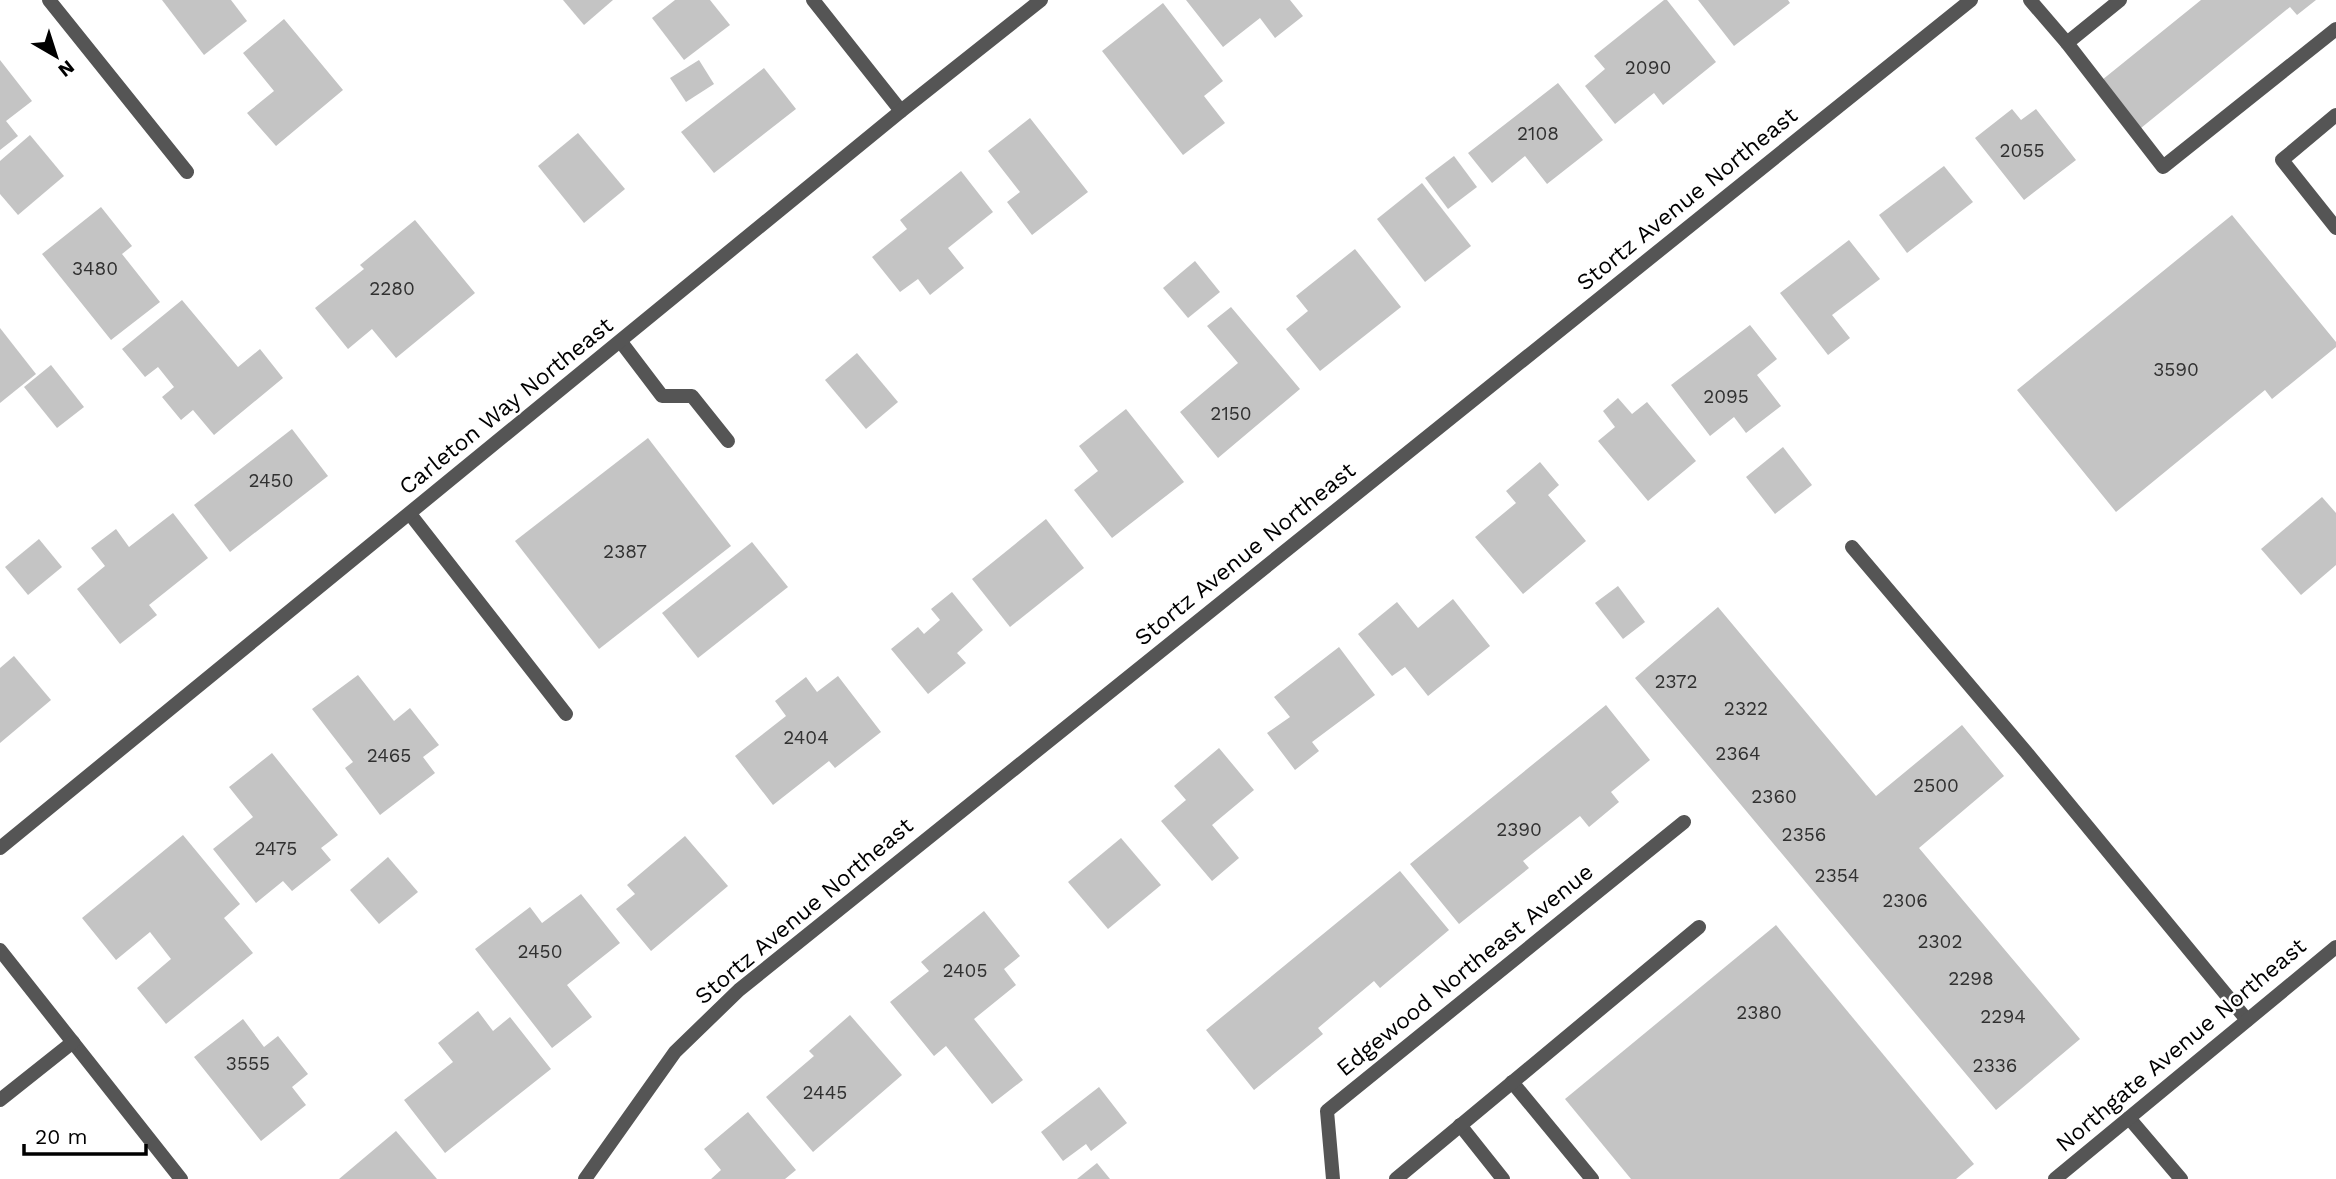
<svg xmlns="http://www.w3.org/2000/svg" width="2336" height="1179" font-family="'Work Sans',sans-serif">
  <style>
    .building { fill: #c4c4c4 }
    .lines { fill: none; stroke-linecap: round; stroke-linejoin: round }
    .service { stroke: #555; stroke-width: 14 }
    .minor { stroke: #555; stroke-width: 14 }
    .labels { text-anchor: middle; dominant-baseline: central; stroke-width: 5; stroke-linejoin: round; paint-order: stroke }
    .number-label { font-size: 19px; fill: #313131 }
    .street-label { font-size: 23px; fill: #000; stroke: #fff }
  </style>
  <rect width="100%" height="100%" fill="#fff"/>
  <g class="building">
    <polygon points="162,0 231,0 247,21 204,55"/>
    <polygon points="563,0 613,0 584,25"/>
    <polygon points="675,0 710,0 730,25 684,60 652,18"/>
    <polygon points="1186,0 1290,0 1303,16 1275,38 1260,18 1223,47"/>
    <polygon points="1664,0 1667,0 1716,62 1663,105 1654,93 1615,124 1585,86 1605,69 1594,56"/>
    <polygon points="1698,0 1788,0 1790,3 1734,46"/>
    <polygon points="2201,0 2316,0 2297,15 2290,7 2141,128 2102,80"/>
    <polygon points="1163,3 1223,81 1204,96 1225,123 1183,155 1102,51"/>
    <polygon points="284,19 343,90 276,146 247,113 274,91 243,53"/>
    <polygon points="0,60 32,101 6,121 18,136 0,150"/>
    <polygon points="699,60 714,84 686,102 670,78"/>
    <polygon points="764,68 796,109 714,173 681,132"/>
    <polygon points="1558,83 1603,140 1547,184 1525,156 1492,183 1468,153"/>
    <polygon points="2012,109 2021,120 2036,109 2076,160 2024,200 1975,138"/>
    <polygon points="1030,118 1088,192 1032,235 1007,202 1020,192 988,151"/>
    <polygon points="578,133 625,189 584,223 538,166"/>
    <polygon points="30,135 64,176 18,215 0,194 0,161"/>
    <polygon points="1454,156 1477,187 1448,209 1425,178"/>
    <polygon points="1944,166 1973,202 1907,253 1879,215"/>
    <polygon points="961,171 993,212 948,248 964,268 930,295 918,279 900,292 872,257 907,229 900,220"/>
    <polygon points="1422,183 1471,246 1425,282 1377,219"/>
    <polygon points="101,207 132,246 122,254 160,302 111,340 42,254"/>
    <polygon points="2232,215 2336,342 2336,347 2272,399 2265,390 2116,512 2017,390"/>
    <polygon points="415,220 475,293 396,358 372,329 348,349 315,308 364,269 360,265"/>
    <polygon points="1849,240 1880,279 1832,315 1850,338 1828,355 1780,293"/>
    <polygon points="1355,249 1401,307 1320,371 1286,329 1308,311 1296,296"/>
    <polygon points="1195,261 1220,292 1188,318 1163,288"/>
    <polygon points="182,300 238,367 260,349 283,378 214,435 193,410 181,420 162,397 174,387 158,367 145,377 122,349"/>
    <polygon points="1231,307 1300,389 1218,458 1180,412 1238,363 1207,326"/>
    <polygon points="1750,325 1777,359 1757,375 1781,406 1746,433 1734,417 1710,436 1671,385"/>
    <polygon points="0,328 36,374 0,403"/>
    <polygon points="857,353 898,402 866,429 825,380"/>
    <polygon points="51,365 84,407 57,428 24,387"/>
    <polygon points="1618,398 1632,414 1647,402 1696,461 1648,501 1598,441 1615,427 1603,411"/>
    <polygon points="1126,409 1184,482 1112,538 1074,490 1098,471 1079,446"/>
    <polygon points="292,429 328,476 230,552 194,505"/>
    <polygon points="648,438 731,546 599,649 515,541"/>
    <polygon points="1783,447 1812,485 1775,514 1746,477"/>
    <polygon points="1540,462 1559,485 1548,495 1586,541 1523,594 1475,537 1516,503 1506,491"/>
    <polygon points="2322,497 2336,513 2336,565 2301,595 2261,549"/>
    <polygon points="173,513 208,558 149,605 157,615 120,644 77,589 105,566 91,548 116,529 129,547"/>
    <polygon points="1046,519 1084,568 1010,627 972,579"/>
    <polygon points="39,539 62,567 28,595 5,567"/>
    <polygon points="752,542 788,587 698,658 662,613"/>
    <polygon points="1618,586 1645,622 1623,639 1595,603"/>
    <polygon points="952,592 983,630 957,653 966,663 928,694 891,649 918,627 924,634 940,620 931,609"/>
    <polygon points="1453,599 1490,646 1428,696 1405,667 1392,676 1358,634 1397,602 1418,628"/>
    <polygon points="1718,607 1876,796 1962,725 2004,776 1919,848 2080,1039 1996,1110 1635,678"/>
    <polygon points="1339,647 1375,695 1312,742 1319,751 1295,770 1267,733 1290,717 1274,697"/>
    <polygon points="14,656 51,700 0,743 0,668"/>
    <polygon points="358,675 394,721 410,708 439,745 423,757 435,773 380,815 345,768 353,762 312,709"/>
    <polygon points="838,676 881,732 835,768 829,761 773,805 735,756 786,716 775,701 806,677 817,692"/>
    <polygon points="1606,705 1650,760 1611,792 1619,802 1589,827 1580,816 1523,861 1529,868 1459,924 1410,864"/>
    <polygon points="1219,748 1254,790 1212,825 1239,858 1212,881 1161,821 1186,800 1174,786"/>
    <polygon points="272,753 338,835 321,848 331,860 292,891 283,881 256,903 213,849 253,817 229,787"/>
    <polygon points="183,835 240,904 224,918 253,953 166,1024 137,988 171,959 150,932 116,960 82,918"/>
    <polygon points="685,836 728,886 651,951 616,909 635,894 627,885"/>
    <polygon points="1121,838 1161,885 1108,929 1068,882"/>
    <polygon points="388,857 418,892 379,924 350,890"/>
    <polygon points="1400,871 1449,930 1380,988 1374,981 1318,1028 1323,1034 1254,1090 1206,1030"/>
    <polygon points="581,894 620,943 567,985 592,1017 552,1048 475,949 530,907 542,923"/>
    <polygon points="984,911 1020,956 1004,969 1016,985 974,1019 1023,1080 992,1104 946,1046 934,1056 890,1002 929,971 921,962"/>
    <polygon points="1776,925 1974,1164 1956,1179 1631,1179 1565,1099"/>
    <polygon points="478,1011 493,1031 510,1017 551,1069 445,1153 404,1100 453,1062 438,1043"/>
    <polygon points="850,1015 902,1075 813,1152 766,1097 814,1056 809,1051"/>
    <polygon points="243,1019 264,1047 278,1036 308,1074 292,1087 306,1105 261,1141 194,1057"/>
    <polygon points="1099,1087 1127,1123 1091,1151 1086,1144 1063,1161 1041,1132"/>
    <polygon points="748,1112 796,1170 785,1179 711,1179 721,1170 704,1149"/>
    <polygon points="396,1131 437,1179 339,1179"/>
    <polygon points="1097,1163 1110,1179 1077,1179"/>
  </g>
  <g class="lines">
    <g class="service">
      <polyline points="2030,0 2067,43"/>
      <polyline points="2120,0 2067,43 2163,167 2336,29"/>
      <polyline points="2336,115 2282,160 2336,228"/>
      <polyline points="621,342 662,396 692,396 728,441"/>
      <polyline points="410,514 566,714"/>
      <polyline points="1852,547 2026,752 2247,1020"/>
      <polyline points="1512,1082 1592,1179"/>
      <polyline points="2129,1118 2181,1179"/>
      <polyline points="1460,1125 1503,1179"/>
      <polyline points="1333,1179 1327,1111 1684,822"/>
      <polyline points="1396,1179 1699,927"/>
    </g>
    <g class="minor">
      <polyline points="49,0 187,172"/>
      <polyline points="813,0 901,111"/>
      <polyline points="0,848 901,111 1041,0"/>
      <polyline points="0,950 181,1179"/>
      <polyline points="0,1100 73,1042"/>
      <polyline points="585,1179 675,1052 739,990 1971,0"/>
      <polyline points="2055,1179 2336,947"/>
    </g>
  </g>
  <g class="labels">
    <g class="number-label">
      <text x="1648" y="67">2090</text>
      <text x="1538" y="133">2108</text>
      <text x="2022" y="150">2055</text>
      <text x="95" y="268">3480</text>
      <text x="392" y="288">2280</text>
      <text x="2176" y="369">3590</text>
      <text x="1726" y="396">2095</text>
      <text x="1231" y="413">2150</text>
      <text x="271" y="480">2450</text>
      <text x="625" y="551">2387</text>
      <text x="1676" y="681">2372</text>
      <text x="1746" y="708">2322</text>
      <text x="806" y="737">2404</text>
      <text x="1738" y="753">2364</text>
      <text x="389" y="755">2465</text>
      <text x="1936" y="785">2500</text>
      <text x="1774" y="796">2360</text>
      <text x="1519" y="829">2390</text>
      <text x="1804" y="834">2356</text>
      <text x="276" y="848">2475</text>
      <text x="1837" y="875">2354</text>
      <text x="1905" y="900">2306</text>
      <text x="1940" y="941">2302</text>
      <text x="540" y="951">2450</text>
      <text x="965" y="970">2405</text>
      <text x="1971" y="978">2298</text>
      <text x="1759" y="1012">2380</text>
      <text x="2003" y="1016">2294</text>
      <text x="248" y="1063">3555</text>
      <text x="1995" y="1065">2336</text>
      <text x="825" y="1092">2445</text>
    </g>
    <g class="street-label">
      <text transform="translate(1687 199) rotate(-39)">Stortz Avenue Northeast</text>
      <text transform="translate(506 406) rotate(-39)">Carleton Way Northeast</text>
      <text transform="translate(1245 554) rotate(-39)">Stortz Avenue Northeast</text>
      <text transform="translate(804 911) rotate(-40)">Stortz Avenue Northeast</text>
      <text transform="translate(1465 970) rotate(-39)">Edgewood Northeast Avenue</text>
      <text transform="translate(2181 1045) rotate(-40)">Northgate Avenue Northeast</text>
    </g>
  </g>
  <g transform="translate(56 56) rotate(141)" stroke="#ffffff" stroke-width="5" paint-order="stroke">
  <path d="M0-5L12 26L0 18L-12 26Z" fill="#000000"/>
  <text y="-10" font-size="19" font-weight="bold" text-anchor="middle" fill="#000000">N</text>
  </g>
  <path d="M24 1144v10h122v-10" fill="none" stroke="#000000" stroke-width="3.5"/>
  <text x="35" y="1144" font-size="21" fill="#000000" stroke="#ffffff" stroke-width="5" paint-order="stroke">20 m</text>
</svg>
